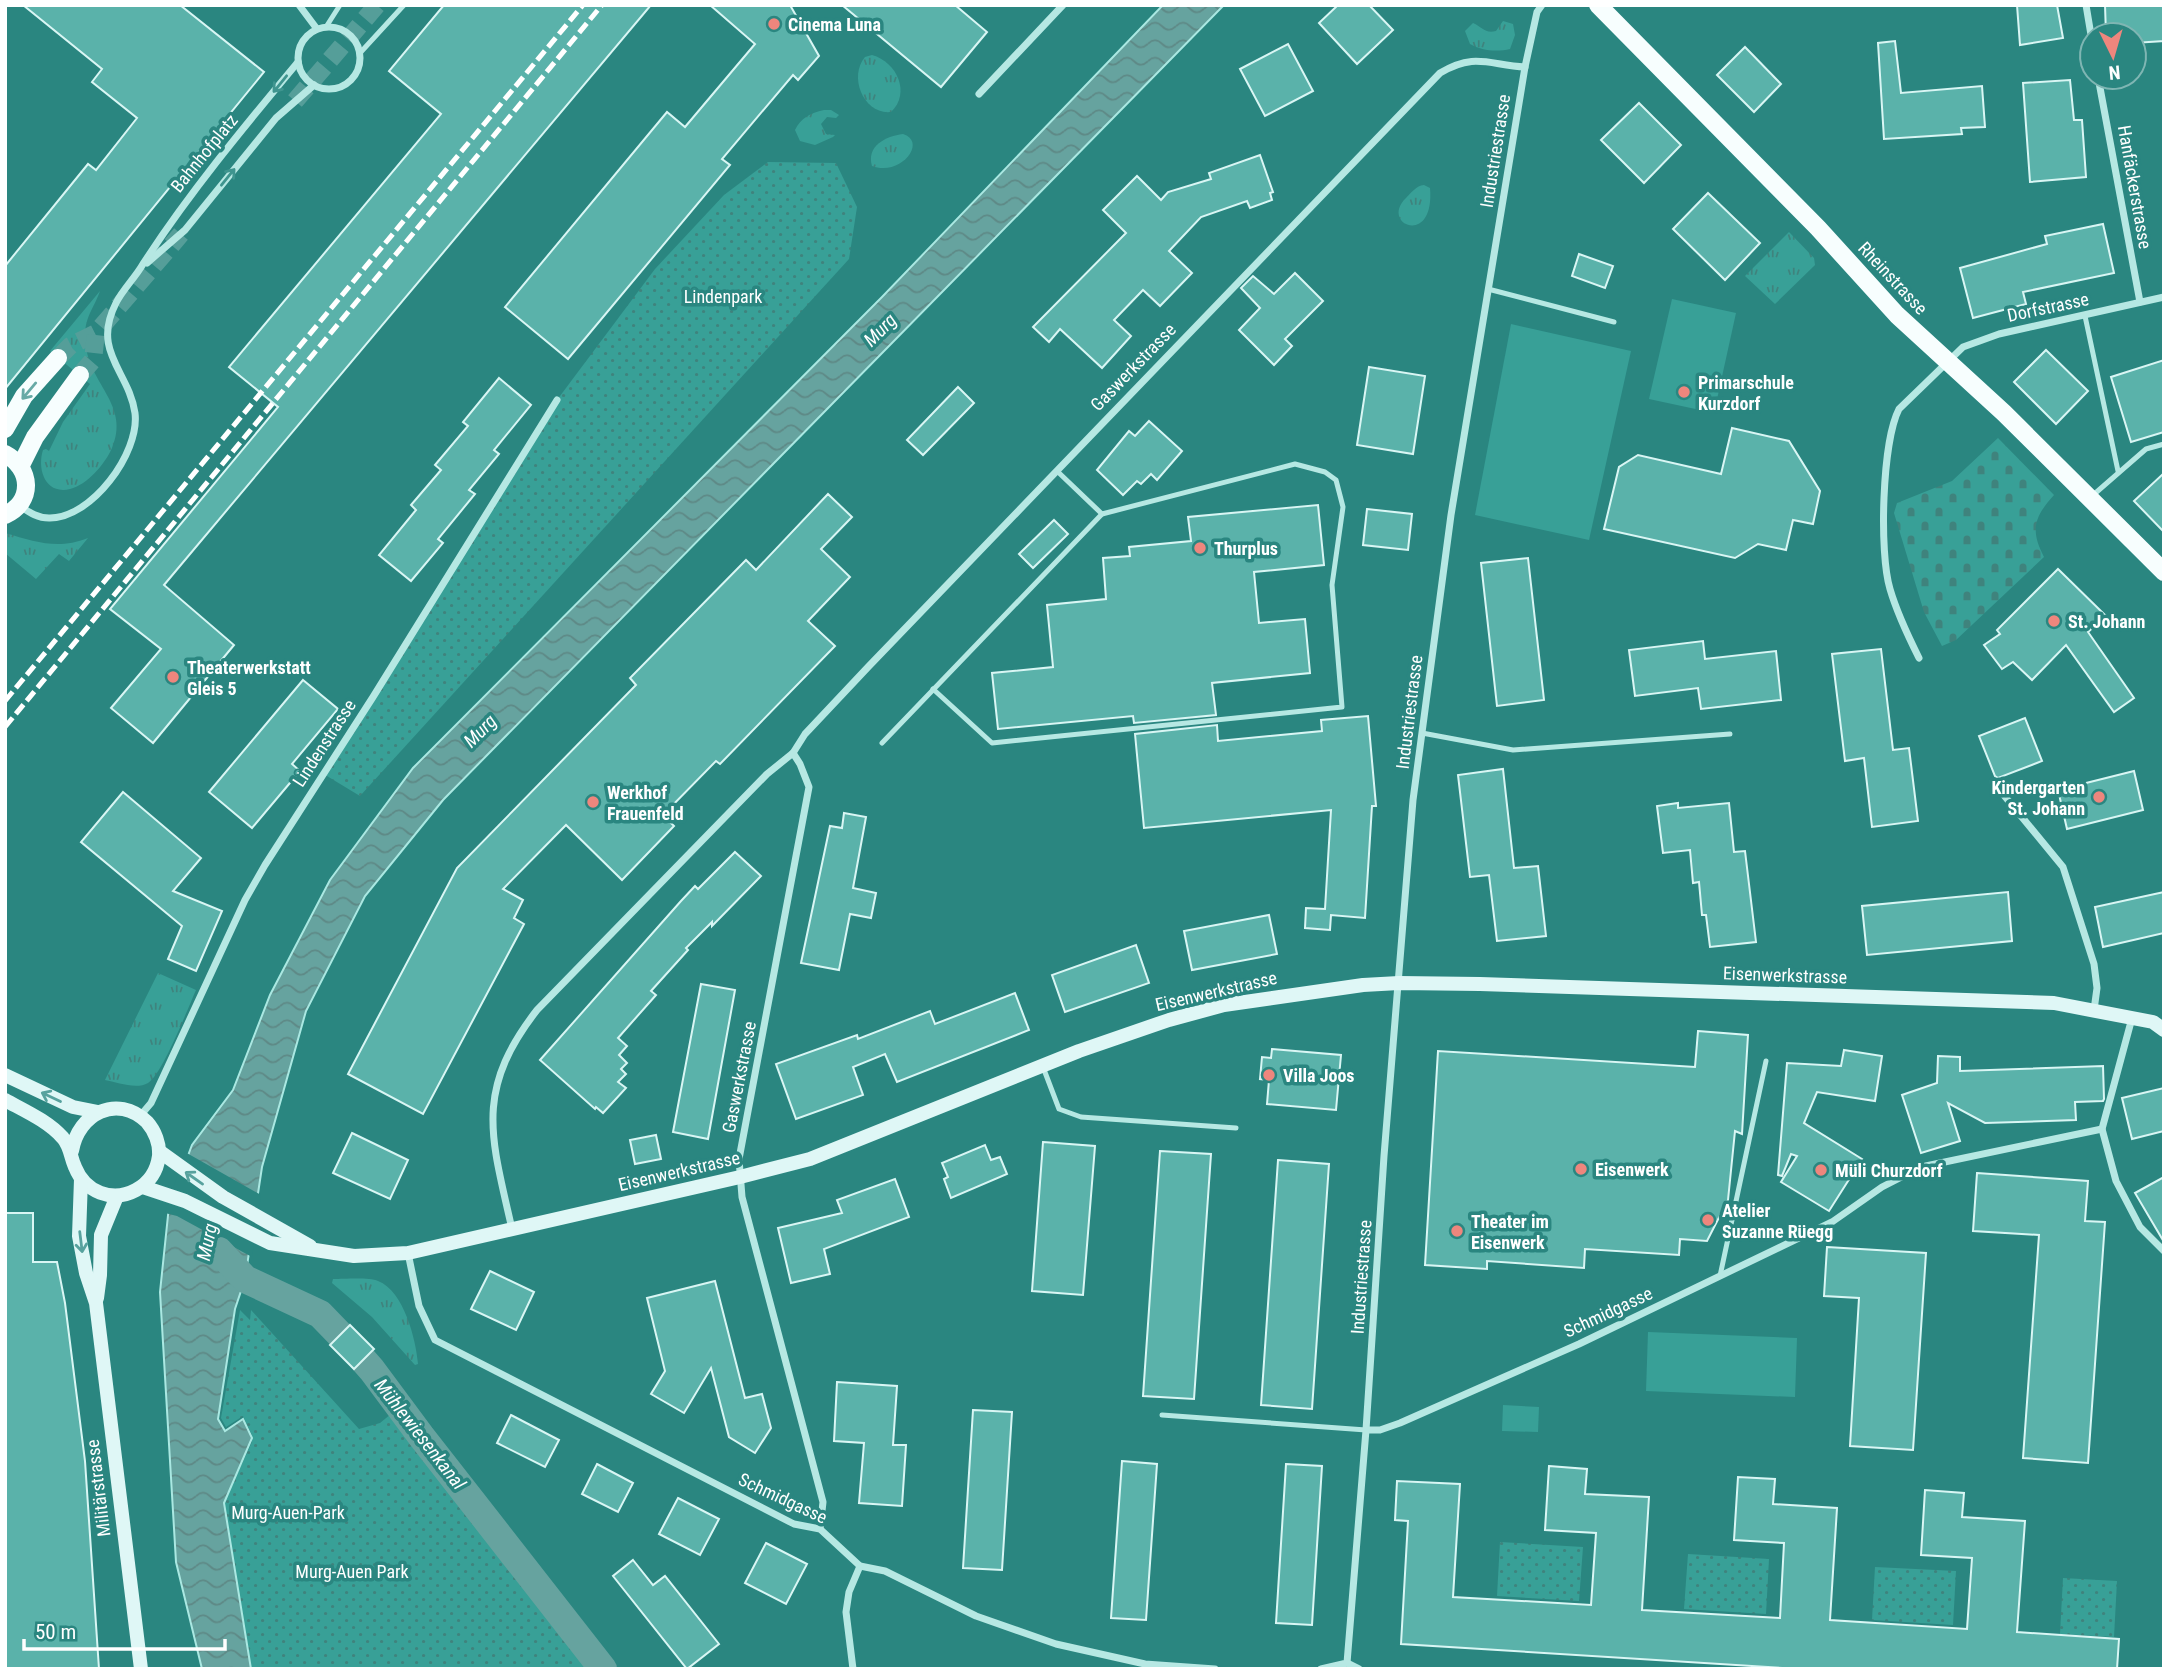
<svg xmlns="http://www.w3.org/2000/svg" width="2169" height="1674" font-family="'Roboto Condensed',sans-serif">
  <style>
    .grass { fill: url(#grass-tufts) }
    .cemetery { fill: url(#cemetery-stones) }
    .park { fill: url(#park-dots) }
    .pitch { fill: #38a097 }
    .water { fill: url(#water-waves); stroke: #aae8e2; stroke-width: 2 }
    .pier { fill: #2a8680 }
    .lines { fill: none; stroke-linecap: round; stroke-linejoin: round }
    .canal { stroke: #66a39f; stroke-width: 28 }
    .building { fill: #5ab2aa; stroke: #d9f6f4; stroke-width: 2 }
    .primary-tunnel { stroke: #559e99; stroke-width: 18; stroke-dasharray: 18 9; stroke-linecap: butt }
    .lane { stroke: #b6e8e3; stroke-width: 5 }
    .street { stroke: #b6e8e3; stroke-width: 7 }
    .secondary { stroke: #dff7f6; stroke-width: 14 }
    .primary { stroke: #f7fefe; stroke-width: 18 }
    .rail { stroke: #fff; stroke-width: 5; stroke-dasharray: 12 5; stroke-linecap: butt }
    .oneway { stroke: #3f958f }
    .oneway2 { stroke: #68aaa6 }
    .oneway3 { stroke: #57a29e }
    .poi-dot { fill: #ee867d; stroke: #2a8680; stroke-width: 2.5 }
    .labels { text-anchor: middle; dominant-baseline: central; stroke-width: 7; stroke-linejoin: round; paint-order: stroke }
    .poi-label { font-size: 18px; font-weight: bold; fill: #fff; stroke: #2a8680; text-anchor: start }
    .street-label { font-size: 18px; fill: #fff; stroke: #2a8680 }
    .park-label { font-size: 18px; fill: #fff; stroke: #2a8680 }
    .water-label { font-size: 19px; font-style: italic; fill: #fff; stroke: #2a8680 }
  </style>
  <defs>
    <pattern id="grass-tufts" width="24" height="20" patternUnits="userSpaceOnUse" patternTransform="scale(1.75)"><rect width="24" height="20" fill="#38a097"/><path d="M3 7l-1-3M5 7V3M7 7l1-3M15 17l-1-3M17 17v-4M19 17l1-3" fill="none" stroke="#3f837d"/></pattern>
    <pattern id="cemetery-stones" width="16" height="16" patternUnits="userSpaceOnUse" patternTransform="scale(1.75)"><rect width="16" height="16" fill="#38a097"/><path d="M2 7V4a2 2 0 0 1 4 0v3zM10 15v-3a2 2 0 0 1 4 0v3z" fill="#3f837d"/></pattern>
    <pattern id="park-dots" width="8" height="8" patternUnits="userSpaceOnUse" patternTransform="scale(1.75)"><rect width="8" height="8" fill="#38a097"/><path d="M2 2h.1M6 6h.1" fill="none" stroke="#3f837d" stroke-width="1.8" stroke-linecap="round"/></pattern>
    <pattern id="water-waves" width="16" height="10" patternUnits="userSpaceOnUse" patternTransform="scale(1.75)"><rect width="16" height="10" fill="#66a39f"/><path d="M0 5q4-4 8 0t8 0" fill="none" stroke="#5e8986"/></pattern>
  </defs>
  <rect width="100%" height="100%" fill="#2a8680"/>
  <g class="grass">
    <path d="M1503 21 1513 24 1515 35 1510 49C1497 52 1482 51 1470 44L1465 31 1473 23C1482 27 1485 34 1496 31Z"/>
    <path d="M872 55C897 62 911 93 891 112 864 115 848 77 865 57Z"/>
    <path d="M824 110H831L839 115 836 118 827 117 821 124 826 134 835 135 833 137 815 145 800 141 795 130C801 118 810 113 824 110Z"/>
    <path d="M903 134C928 142 900 177 872 166 866 146 886 136 903 134Z"/>
    <path d="M1424 185 1430 188C1435 248 1379 224 1406 198 1412 192 1416 186 1424 185Z"/>
    <polygon points="1789,232 1814,258 1815,265 1775,304 1745,276"/>
    <path d="M100 291C92 313 82 319 86 347 91 385 130 406 112 448 105 464 87 485 70 489 45 495 37 469 43 450L46 449 49 451 63 422 90 384 50 351Z"/>
    <path d="M5 533C36 542 58 550 88 538L69 561 59 554 36 579 5 553Z"/>
    <path d="M158 973 196 990C188 1008 162 1075 148 1083 136 1090 117 1082 105 1080Z"/>
    <path d="M333 1279C345 1279 369 1277 378 1281 404 1291 416 1340 418 1364L415 1365 372 1317 332 1283Z"/>
  </g>
  <path class="cemetery" d="M1998 438 2054 495C2034 517 2030 530 2044 557L1956 640 1942 646 1924 612 1894 513 1897 503 1952 481Z"/>
  <g class="park">
    <polygon points="768,162 836,163 857,207 849,259 360,796 322,773 557,400 655,269 724,195"/>
    <polygon points="240,1310 250,1320 251,1310 359,1429 380,1423 407,1401 426,1433 604,1669 251,1669 224,1503 252,1442 252,1435 243,1416 226,1427 221,1418"/>
    <polygon points="1500,1542 1583,1547 1579,1601 1497,1596"/>
    <polygon points="1688,1554 1769,1559 1766,1614 1684,1609"/>
    <polygon points="1875,1567 1956,1571 1953,1625 1872,1620"/>
    <polygon points="2063,1578 2117,1581 2114,1637 2060,1634"/>
  </g>
  <g class="pitch">
    <polygon points="1672,299 1736,313 1714,413 1649,399"/>
    <polygon points="1511,324 1631,351 1589,540 1475,515"/>
    <polygon points="1648,1332 1797,1338 1795,1397 1646,1391"/>
    <polygon points="1503,1405 1539,1407 1538,1432 1502,1431"/>
  </g>
  <polygon class="water" points="1163,5 1224,5 443,800 365,896 306,1011 262,1167 245,1279 235,1309 218,1419 225,1431 243,1419 252,1438 224,1503 251,1669 202,1669 176,1562 160,1292 169,1206 192,1145 233,1090 270,995 330,880 413,768 882,297"/>
  <polygon class="pier" points="185,1152 261,1195 252,1257 177,1216 165,1213"/>
  <g class="lines">
    <polyline class="canal" points="219,1251 245,1279 320,1314 351,1346 372,1370 421,1436 603,1669"/>
  </g>
  <g class="building">
    <polygon points="23,5 180,5 264,72 5,389 5,266 88,164 96,170 137,118 92,82 102,69"/>
    <polygon points="444,5 651,5 164,585 234,645 153,743 111,708 161,649 110,609 278,407 229,367 441,114 389,71"/>
    <polygon points="710,5 790,5 819,56 798,80 793,75 722,159 730,165 568,359 505,307 667,112 685,127 755,44"/>
    <polygon points="842,5 955,5 987,32 941,87"/>
    <polygon points="1338,5 1369,5 1393,30 1357,64 1319,23"/>
    <polygon points="2017,5 2057,5 2063,38 2020,45"/>
    <polygon points="2105,5 2164,5 2164,41 2134,43 2134,35 2106,35"/>
    <polygon points="1895,41 1901,93 1982,86 1985,127 1961,128 1962,134 1884,139 1878,43"/>
    <polygon points="1288,44 1313,91 1265,116 1240,69"/>
    <polygon points="1745,47 1781,84 1754,112 1717,75"/>
    <polygon points="2070,80 2074,120 2082,120 2086,177 2030,182 2023,83"/>
    <polygon points="1639,103 1681,145 1644,183 1601,140"/>
    <polygon points="1260,155 1273,192 1270,193 1272,200 1250,208 1247,201 1201,217 1169,251 1192,273 1160,306 1143,290 1114,320 1131,336 1102,368 1060,329 1049,342 1033,327 1126,233 1103,210 1137,176 1161,200 1168,192 1211,179 1209,173"/>
    <polygon points="1708,193 1760,243 1725,280 1673,229"/>
    <polygon points="2103,224 2114,273 2023,292 2026,304 1973,318 1960,268 2047,244 2045,236"/>
    <polygon points="1579,254 1613,266 1605,288 1572,276"/>
    <polygon points="1295,273 1323,301 1285,339 1292,346 1274,365 1239,330 1260,308 1241,288 1253,276 1274,294"/>
    <polygon points="2046,350 2088,391 2056,424 2014,382"/>
    <polygon points="2164,360 2164,432 2131,442 2111,377"/>
    <polygon points="1369,367 1425,376 1413,454 1357,445"/>
    <polygon points="499,378 531,405 494,450 499,454 469,490 475,494 438,539 443,543 411,581 379,555 416,510 411,505 441,470 435,465 468,426 463,422"/>
    <polygon points="958,387 974,403 923,455 907,440"/>
    <polygon points="1149,421 1182,451 1157,480 1151,474 1141,484 1137,481 1123,495 1097,470 1129,431 1135,436"/>
    <polygon points="1732,428 1789,441 1820,491 1813,524 1793,520 1786,550 1758,544 1735,558 1604,529 1619,467 1638,455 1721,474"/>
    <polygon points="2164,473 2164,532 2134,501"/>
    <polygon points="828,494 852,517 821,549 850,577 808,621 835,646 720,764 716,761 663,815 674,826 622,880 566,825 503,889 523,900 514,918 524,924 423,1114 348,1074 457,868 636,685 630,678 746,560 756,570"/>
    <polygon points="1318,505 1324,565 1254,572 1259,623 1305,619 1310,673 1212,683 1216,715 1134,723 1133,716 998,729 992,673 1053,667 1047,605 1106,599 1103,558 1130,556 1129,547 1191,541 1188,517"/>
    <polygon points="1367,509 1412,514 1408,550 1363,545"/>
    <polygon points="1054,520 1068,534 1033,568 1019,554"/>
    <polygon points="1528,558 1544,700 1497,706 1481,563"/>
    <polygon points="2058,569 2106,616 2088,632 2134,698 2114,712 2066,645 2032,680 2013,662 2002,669 1984,645 2000,634 1997,630"/>
    <polygon points="1703,641 1705,659 1776,651 1781,700 1701,709 1698,688 1635,696 1629,650"/>
    <polygon points="1881,649 1893,750 1909,748 1918,821 1872,827 1864,758 1845,761 1832,654"/>
    <polygon points="303,680 338,709 292,764 300,771 252,828 209,792"/>
    <polygon points="1368,716 1376,806 1372,806 1365,918 1331,915 1330,930 1305,928 1306,908 1325,909 1331,810 1144,828 1135,734 1217,725 1218,741 1322,731 1321,720"/>
    <polygon points="2025,718 2042,761 1998,778 1995,776 1979,736"/>
    <polygon points="1503,769 1514,868 1538,866 1546,936 1497,941 1489,875 1470,877 1458,775"/>
    <polygon points="2134,771 2143,810 2067,829 2058,790"/>
    <polygon points="123,792 201,858 173,891 222,911 196,971 168,959 182,926 81,842"/>
    <polygon points="1678,803 1678,808 1729,803 1734,852 1745,851 1756,942 1710,947 1706,915 1702,915 1699,882 1693,883 1690,850 1663,853 1657,806"/>
    <polygon points="844,813 866,817 853,888 876,893 871,918 850,914 839,970 801,963 830,826 842,828"/>
    <polygon points="735,852 761,876 712,926 712,922 686,948 688,950 651,991 656,995 618,1038 627,1046 619,1055 627,1063 621,1069 626,1074 618,1082 626,1088 603,1113 596,1107 595,1109 540,1060 681,901 695,886 698,889"/>
    <polygon points="2008,892 2012,941 1867,955 1862,906"/>
    <polygon points="2164,892 2164,933 2103,947 2095,907"/>
    <polygon points="1269,915 1277,954 1192,970 1184,931"/>
    <polygon points="1136,945 1149,983 1065,1012 1052,975"/>
    <polygon points="701,984 735,990 708,1139 673,1132"/>
    <polygon points="1015,993 1029,1030 897,1082 885,1054 853,1067 863,1095 796,1119 776,1064 857,1035 858,1039 930,1011 935,1024"/>
    <polygon points="1698,1031 1748,1035 1742,1134 1735,1131 1728,1200 1707,1241 1680,1239 1679,1255 1585,1249 1584,1268 1487,1261 1487,1269 1425,1265 1438,1051 1695,1067"/>
    <polygon points="1272,1049 1341,1055 1336,1110 1267,1104 1269,1080 1260,1079 1262,1057 1271,1058"/>
    <polygon points="1844,1050 1882,1056 1875,1101 1817,1092 1804,1123 1862,1159 1829,1211 1781,1182 1797,1156 1791,1154 1782,1176 1778,1175 1787,1063 1841,1066"/>
    <polygon points="1938,1056 1960,1057 1960,1071 2103,1066 2104,1099 2103,1101 2075,1102 2076,1120 1985,1123 1948,1103 1960,1141 1921,1153 1902,1095 1937,1083"/>
    <polygon points="2164,1088 2164,1131 2132,1139 2122,1098"/>
    <polygon points="352,1133 408,1160 390,1199 333,1173"/>
    <polygon points="656,1135 661,1159 635,1164 630,1140"/>
    <polygon points="1043,1142 1095,1146 1083,1295 1032,1291"/>
    <polygon points="985,1145 991,1160 1000,1157 1007,1174 951,1198 944,1179 948,1177 942,1163"/>
    <polygon points="1160,1151 1211,1154 1194,1399 1143,1396"/>
    <polygon points="1278,1160 1329,1164 1312,1409 1261,1405"/>
    <polygon points="1977,1173 2088,1181 2085,1221 2105,1222 2088,1463 2023,1458 2039,1235 1973,1231"/>
    <polygon points="2164,1177 2164,1242 2135,1193"/>
    <polygon points="895,1179 909,1217 824,1249 830,1274 791,1283 778,1228 842,1213 837,1200"/>
    <polygon points="5,1213 33,1213 33,1262 57,1262 65,1303 85,1461 99,1669 5,1669"/>
    <polygon points="1827,1247 1926,1253 1913,1450 1850,1446 1859,1298 1824,1296"/>
    <polygon points="490,1271 534,1292 516,1330 471,1309"/>
    <polygon points="715,1281 745,1398 762,1394 771,1428 755,1453 729,1437 711,1368 684,1413 651,1394 665,1371 647,1298"/>
    <polygon points="350,1325 374,1349 354,1369 330,1345"/>
    <polygon points="837,1382 897,1386 893,1445 906,1445 902,1506 859,1503 864,1443 834,1441"/>
    <polygon points="973,1410 1012,1412 1002,1570 963,1568"/>
    <polygon points="511,1415 559,1440 545,1467 497,1443"/>
    <polygon points="1122,1461 1157,1464 1146,1620 1111,1618"/>
    <polygon points="597,1464 633,1483 618,1512 582,1494"/>
    <polygon points="1286,1464 1322,1466 1312,1625 1276,1623"/>
    <polygon points="1549,1466 1587,1469 1585,1494 1649,1497 1642,1610 1780,1618 1784,1543 1734,1540 1738,1477 1775,1479 1773,1504 1837,1508 1830,1620 1967,1629 1972,1558 1921,1555 1925,1490 1964,1493 1962,1517 2025,1521 2017,1632 2119,1639 2117,1669 1799,1669 1401,1644 1408,1521 1395,1520 1397,1481 1460,1484 1453,1597 1591,1605 1596,1533 1545,1530"/>
    <polygon points="678,1498 719,1519 700,1555 659,1534"/>
    <polygon points="766,1543 807,1564 786,1604 745,1583"/>
    <polygon points="633,1560 653,1585 665,1576 719,1644 687,1669 613,1576"/>
  </g>
  <g class="lines">
    <g class="primary-tunnel">
      <polyline points="295,101 377,5"/>
      <polyline points="58,358 70,346 96,333 181,234"/>
      <polyline points="80,375 93,360 96,333"/>
    </g>
    <g class="lane">
      <polyline points="326,27 340,5"/>
      <polyline points="360,53 404,5"/>
      <polyline points="1488,289 1614,322"/>
      <polyline points="2085,316 2118,471"/>
      <polyline points="2092,496 2146,449 2164,444"/>
      <polyline points="933,689 992,743 1342,707 1332,585 1343,507 1336,480 1325,472 1295,464 1102,514 1057,471"/>
      <polyline points="1422,733 1513,750 1730,734"/>
      <polyline points="882,743 1102,514"/>
      <polyline points="1043,1067 1059,1109 1081,1117 1236,1128"/>
      <polyline points="1720,1276 1766,1061"/>
      <polyline points="1162,1415 1366,1430"/>
    </g>
    <g class="street">
      <polyline points="299,5 317,29"/>
      <polyline points="2086,5 2092,41"/>
      <circle cx="329" cy="58" r="31"/>
      <polyline points="2098,77 2140,302"/>
      <polyline points="979,94 1063,5"/>
      <polyline points="147,263 185,230 276,118 314,85"/>
      <path d="M20 506C29 512 37 518 49 518 91 519 140 453 135 413 129 371 91 352 116 303 123 289 135 278 143 264 189 193 244 127 298 62"/>
      <path d="M1919 658C1908 636 1897 613 1890 589 1879 553 1882 442 1899 409L1963 347 1999 334 2164 297"/>
      <polyline points="793,753 800,764 809,787 739,1159 742,1197 823,1502 820,1529"/>
      <polyline points="1993,782 2063,867 2094,964 2097,988 2094,1010"/>
      <polyline points="2132,1018 2102,1129 2116,1181 2140,1227 2164,1251"/>
      <polyline points="140,1116 151,1103 245,900 265,865 373,697 557,400"/>
      <path d="M512 1229C491 1136 474 1091 537 1010L767 774 793 753 805 734 869 666 1440 73C1475 52 1489 65 1525 67"/>
      <polyline points="408,1253 419,1306 435,1340 794,1524 820,1529 860,1566 885,1571 976,1616 1056,1644 1145,1664 1215,1669"/>
      <polyline points="1366,1430 1384,1156 1413,800 1451,515 1525,67 1537,12 1542,5"/>
      <polyline points="1347,1663 1359,1669"/>
      <polyline points="853,1669 846,1612 849,1592 860,1566"/>
      <polyline points="1321,1669 1347,1663 1366,1430 1380,1430 1400,1423 1579,1344 1832,1222 1882,1187 1921,1167 2102,1129"/>
    </g>
    <g class="secondary">
      <polyline points="5,1075 73,1107 98,1112"/>
      <path d="M5 1100C25 1111 48 1121 63 1138 71 1148 70 1156 75 1167 85 1192 112 1203 136 1190 149 1183 157 1171 159 1156 160 1144 155 1131 147 1122 117 1093 78 1114 72 1151"/>
      <polyline points="159,1151 223,1197 310,1246"/>
      <polyline points="81,1179 79,1236 86,1273 96,1303 141,1669"/>
      <polyline points="143,1187 185,1201 270,1243 354,1256 408,1253 740,1177 810,1159 1079,1051 1169,1020 1224,1005 1363,985 1399,983 1480,984 2054,1003 2153,1022 2164,1030"/>
      <polyline points="97,1298 100,1275 101,1235 117,1196"/>
    </g>
    <g class="primary">
      <polyline points="1598,5 1818,228 1897,315 2004,413 2164,572"/>
      <polyline points="5,429 24,396 58,358"/>
      <path d="M5 454C32 468 34 502 5 515"/>
      <polyline points="21,465 35,437 80,375"/>
    </g>
    <g class="rail">
      <polyline points="5,701 583,5"/>
      <polyline points="5,727 602,5"/>
    </g>
  </g>
  <defs><path id="oneway-shaft" d="M-6 0H5M1.5-3L5.5 0L1.5 3" fill="none" stroke-width="1.6" stroke-linecap="round" stroke-linejoin="round" transform="scale(1.75)"/></defs>
  <g class="oneway">
    <use href="#oneway-shaft" transform="translate(280 84) rotate(129)"/>
    <use href="#oneway-shaft" transform="translate(228 177) rotate(-51)"/>
  </g>
  <use class="oneway2" href="#oneway-shaft" transform="translate(29 391) rotate(130)"/>
  <g class="oneway3">
    <use href="#oneway-shaft" transform="translate(51 1097) rotate(-155)"/>
    <use href="#oneway-shaft" transform="translate(194 1178) rotate(-145)"/>
    <use href="#oneway-shaft" transform="translate(81 1242) rotate(83)"/>
  </g>
  <g class="poi-dot">
    <circle cx="774" cy="24" r="7"/>
    <circle cx="1684" cy="392" r="7"/>
    <circle cx="1200" cy="548" r="7"/>
    <circle cx="2054" cy="621" r="7"/>
    <circle cx="173" cy="677" r="7"/>
    <circle cx="2099" cy="797" r="7"/>
    <circle cx="593" cy="802" r="7"/>
    <circle cx="1269" cy="1075" r="7"/>
    <circle cx="1581" cy="1169" r="7"/>
    <circle cx="1821" cy="1170" r="7"/>
    <circle cx="1708" cy="1220" r="7"/>
    <circle cx="1457" cy="1231" r="7"/>
  </g>
  <g class="labels">
    <g class="poi-label">
      <text x="788" y="24">Cinema Luna</text>
      <text x="1698" y="382">Primarschule<tspan x="1698" dy="21">Kurzdorf</tspan></text>
      <text x="1214" y="548">Thurplus</text>
      <text x="2068" y="621">St. Johann</text>
      <text x="187" y="667">Theaterwerkstatt<tspan x="187" dy="21">Gleis 5</tspan></text>
      <text x="2085" y="787" text-anchor="end">Kindergarten<tspan x="2085" dy="21">St. Johann</tspan></text>
      <text x="607" y="792">Werkhof<tspan x="607" dy="21">Frauenfeld</tspan></text>
      <text x="1283" y="1075">Villa Joos</text>
      <text x="1595" y="1169">Eisenwerk</text>
      <text x="1835" y="1170">Müli Churzdorf</text>
      <text x="1722" y="1210">Atelier<tspan x="1722" dy="21">Suzanne Rüegg</tspan></text>
      <text x="1471" y="1221">Theater im<tspan x="1471" dy="21">Eisenwerk</tspan></text>
    </g>
    <g class="street-label">
      <text transform="translate(1495 151) rotate(-81)">Industriestrasse</text>
      <text transform="translate(204 153) rotate(-51)">Bahnhofplatz</text>
      <text transform="translate(2135 187) rotate(80)">Hanfäckerstrasse</text>
      <text transform="translate(1893 278) rotate(47)">Rheinstrasse</text>
      <text transform="translate(2048 307) rotate(-12)">Dorfstrasse</text>
      <text transform="translate(1133 367) rotate(-46)">Gaswerkstrasse</text>
      <text transform="translate(1409 712) rotate(-83)">Industriestrasse</text>
      <text transform="translate(324 743) rotate(-57)">Lindenstrasse</text>
      <text transform="translate(1785 975) rotate(2)">Eisenwerkstrasse</text>
      <text transform="translate(1216 991) rotate(-13)">Eisenwerkstrasse</text>
      <text transform="translate(739 1077) rotate(-79)">Gaswerkstrasse</text>
      <text transform="translate(679 1171) rotate(-13)">Eisenwerkstrasse</text>
      <text transform="translate(1361 1277) rotate(-86)">Industriestrasse</text>
      <text transform="translate(1608 1312) rotate(-25)">Schmidgasse</text>
      <text transform="translate(98 1488) rotate(-97)">Militärstrasse</text>
      <text transform="translate(783 1498) rotate(25)">Schmidgasse</text>
    </g>
    <g class="park-label">
      <text x="723" y="296">Lindenpark</text>
      <text x="288" y="1512">Murg-Auen-Park</text>
      <text x="352" y="1571">Murg-Auen Park</text>
    </g>
    <g class="water-label">
      <text transform="translate(880 330) rotate(-45)">Murg</text>
      <text transform="translate(480 731) rotate(-45)">Murg</text>
      <text transform="translate(207 1242) rotate(-78)">Murg</text>
      <text transform="translate(420 1434) rotate(52)">Mühlewiesenkanal</text>
    </g>
  </g>
  <rect width="2169" height="1674" fill="none" stroke="#ffffff" stroke-width="14"/>
  <g transform="translate(2113 56) rotate(175)"><circle r="33" fill="#2a8680" stroke="#7fb6b3" stroke-width="2"/>
  <path d="M0-5L12 26L0 18L-12 26Z" fill="#ee867d"/>
  <text y="-10" font-size="19" font-weight="bold" text-anchor="middle" fill="#ffffff">N</text>
  </g>
  <path d="M24 1639v10h201v-10" fill="none" stroke="#ffffff" stroke-width="3.5"/>
  <text x="35" y="1639" font-size="21" fill="#ffffff" stroke="#2a8680" stroke-width="5" paint-order="stroke">50 m</text>
</svg>
